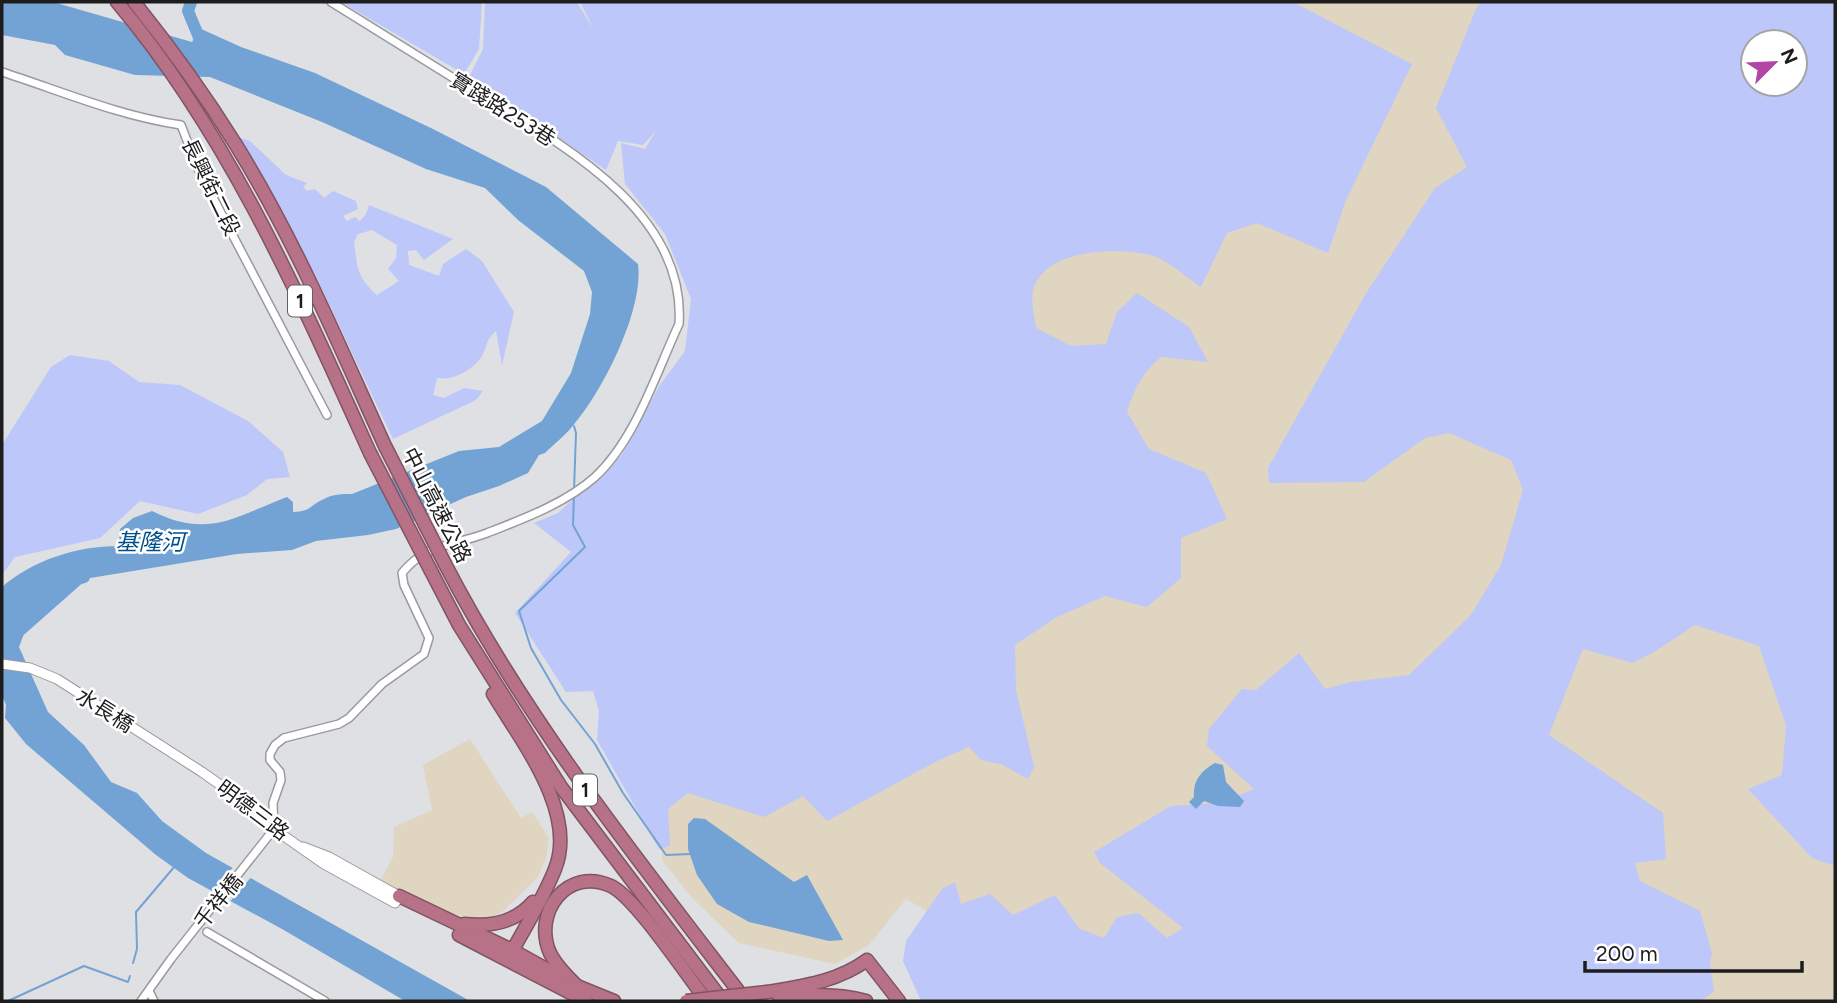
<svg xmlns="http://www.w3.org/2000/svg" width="1837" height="1003" font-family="Figtree,'Noto Sans TC',sans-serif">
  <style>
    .industrial { fill: #dfd5c0 }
    .green { fill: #bdc7f9; fill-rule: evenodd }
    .water { fill: #73a3d4 }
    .pier { fill: #dfe0e3 }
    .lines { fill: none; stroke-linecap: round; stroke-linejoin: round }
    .stream { stroke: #73a3d4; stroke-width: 2 }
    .river { stroke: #73a3d4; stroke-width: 12 }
    .minor-casing { stroke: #999a9c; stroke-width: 10 }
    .tertiary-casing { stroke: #999a9c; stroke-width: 11 }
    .motorway-casing { stroke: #815463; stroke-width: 15 }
    .minor { stroke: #fff; stroke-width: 7 }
    .tertiary { stroke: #fff; stroke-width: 9 }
    .motorway { stroke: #b77288; stroke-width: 12 }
    .motorway-bridge-casing { stroke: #815463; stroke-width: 15; stroke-linecap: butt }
    .motorway-bridge { stroke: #b77288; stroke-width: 12 }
    .labels { text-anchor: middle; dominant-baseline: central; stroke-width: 5; stroke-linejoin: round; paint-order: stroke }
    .shield { fill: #fff; stroke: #616162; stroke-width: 2 }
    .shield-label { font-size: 19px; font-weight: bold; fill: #1d1d1e }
    .street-label { font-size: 21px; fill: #1d1d1e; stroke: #fff }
    .water-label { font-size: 23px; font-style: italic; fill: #004e8a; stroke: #fff }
  </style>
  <rect width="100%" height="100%" fill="#dfe0e3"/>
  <g class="industrial">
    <polygon points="1145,2 1556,2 1835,657 1835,1001 1022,1001 1015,961 906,899 869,945 835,964 739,943 691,897 662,860 658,680 1010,238"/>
    <polygon points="470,739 521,818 532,812 549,838 546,859 537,878 503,911 491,918 478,919 442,912 380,881 393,857 394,827 432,810 423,765"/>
  </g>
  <g class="green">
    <polygon points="341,2 482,2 479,49 464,74"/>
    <path d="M485 2H577L594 30 580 2H1293L1412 64 1346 200 1328 253 1257 223 1227 233 1201 287C1188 278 1164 258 1150 255 1116 248 1053 248 1035 284 1029 296 1034 315 1036 328L1071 346 1106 344 1117 312 1137 293 1189 327 1208 362 1161 357C1141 374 1135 388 1127 412L1149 449 1206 473 1227 519 1181 538V578L1147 607 1105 596 1057 617 1015 645 1016 690 1034 767 1028 779 1001 764 981 760 969 747 937 761 827 821 803 796 764 817 688 793 668 809 670 846 659 849 597 740 599 711 593 691 566 692 515 613 571 552 534 523 558 513 621 456 660 385 685 351 691 299 665 234 625 184 621 143 645 149 656 131 643 145 618 141 606 170 469 77 483 49Z"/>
    <path d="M1481 2H1835V866L1812 858 1748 789 1782 775 1786 725 1759 646 1695 625 1654 652 1633 663 1583 649 1549 735 1663 813 1666 859 1635 863 1640 881 1700 911 1712 953 1710 962 1714 992 1699 1001H921L903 961 906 941 942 889 955 882 961 904 990 894 1013 915 1055 895 1080 929 1104 938 1117 917 1138 913 1167 938 1183 928 1100 863 1094 852 1171 806 1220 803 1254 789 1207 746 1209 729 1242 689 1256 690 1299 653 1325 689 1351 682 1409 675 1471 615 1501 565 1523 490 1511 460 1449 433 1425 438 1364 482 1269 483 1268 468 1365 295 1435 188 1467 167 1436 108 1476 9ZM1753 42H1795V84H1753Z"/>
    <path d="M237 137 250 141 286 175 307 183 303 187 307 191 315 189 324 198 333 191 356 201 358 209 343 216 347 221 355 217 360 221 366 214 369 205 453 239 424 260 416 250 408 251 409 265 439 276 443 264 466 249 482 261 514 312 502 365 496 331C485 341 488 345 482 356 473 370 453 381 437 378L433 395 444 398 464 388 483 391 476 400 393 439 317 279ZM372 230 397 245 396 258 388 269 399 281 377 295C356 276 358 269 354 242L358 234Z"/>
    <polygon points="70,355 109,361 139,382 180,385 248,421 283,452 290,477 267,479 247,495 198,514 140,501 100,538 15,557 2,575 2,445 51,367"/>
  </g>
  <g class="water">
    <path d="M2 2H53L192 42 199 28 241 47 315 73 433 129 546 187 638 264C644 309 604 388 575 423 567 434 555 443 545 453L539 455 528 473 499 486 466 497 396 529 368 535 316 541 292 550 237 554 78 580 32 613 19 647 48 712 84 745 111 782 137 793 162 821 206 853 470 1001H405L282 929 188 878 156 855 26 744 5 718 6 705 2 695V587C33 560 77 546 119 546L120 529 133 518 152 511C208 539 234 517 287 497L293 502V512C313 511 308 506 324 499 333 494 342 494 352 494L459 451 499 447 542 421 571 373 590 314 592 292 584 271 518 220 485 188 426 169 322 122 210 77 135 75 65 55 55 45 2 35Z"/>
    <path d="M1215 763 1223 765 1226 782 1244 801 1240 807 1218 806 1204 801 1196 809 1189 802 1194 797C1193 780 1201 771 1215 763Z"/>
    <polygon points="694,818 705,819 794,882 807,875 843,940 829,941 749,922 717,904 697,875 688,849 688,824"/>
  </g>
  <polygon class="pier" points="235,865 253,875 228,904 210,894"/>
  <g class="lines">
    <g class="stream">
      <polyline points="574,426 576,433 574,490"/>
      <polyline points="574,495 573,525 585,547 519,611 531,648 561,700 595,744 623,793 666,855 690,854"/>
      <polyline points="133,963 137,949 136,912 175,866"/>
      <polyline points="8,1001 84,966 128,982 130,976"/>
    </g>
    <g class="river">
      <polyline points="191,2 188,11 203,47"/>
      <polyline points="18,632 78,579 84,577"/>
    </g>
    <g class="minor-casing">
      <g id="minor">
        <path d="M2 72C61 91 119 116 181 125L198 169 327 415"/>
        <polyline points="207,932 325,1001"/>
        <polyline points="149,991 154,1001"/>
        <path d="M141 1001 171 959 274 829 273 803 281 780 280 772 270 760V754L275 745 284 738 339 724 349 718 382 684 424 654 429 638 404 585 402 573C425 544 456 545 487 533 523 519 566 503 595 477 636 439 656 373 679 324 687 209 554 140 471 89 425 60 378 31 331 2"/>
      </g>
    </g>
    <g class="tertiary-casing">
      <polyline id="tertiary" points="2,664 30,668 57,679 202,772 253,808 274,829 324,864 395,903 399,896 329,857 303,847"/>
    </g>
    <g class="motorway-casing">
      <g id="motorway">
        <path d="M117 2C229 135 299 296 370 453"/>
        <path d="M134 2C171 48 205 95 236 145 295 240 339 345 385 446"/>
        <path d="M445 564C527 722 638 860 746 1001"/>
        <polyline points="431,571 459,625 561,787 723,1001"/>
        <path d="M493 694C521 741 578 812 555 869 543 900 523 930 508 959"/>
        <polyline points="399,896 512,950 577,986 614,1001"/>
        <path d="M464 924C490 927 515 923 533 902"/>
        <polyline points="459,935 586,1001"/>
        <path d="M577 986C567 976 556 966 550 953 532 912 568 866 611 886 636 898 687 976 707 1001"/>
        <path d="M767 992C802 986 837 982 867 960L899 1001"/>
        <path d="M779 997C808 994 838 993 866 1001"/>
      </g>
    </g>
    <use href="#minor" class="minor"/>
    <use href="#tertiary" class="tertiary"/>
    <use href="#motorway" class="motorway"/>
    <g class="motorway-bridge-casing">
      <g id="motorway-bridge">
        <polyline points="385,446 445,564"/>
        <polyline points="370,453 431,571"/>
        <polyline points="686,1001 767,992"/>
      </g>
    </g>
    <use href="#motorway-bridge" class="motorway-bridge"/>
  </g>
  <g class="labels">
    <g class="shield">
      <rect x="288" y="285.5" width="24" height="31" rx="5"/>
      <rect x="573" y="774.5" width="24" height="31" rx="5"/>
    </g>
    <g class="shield-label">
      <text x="300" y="301">1</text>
      <text x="585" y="790">1</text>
    </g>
    <g class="street-label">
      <text transform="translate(503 109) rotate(32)">實踐路253巷</text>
      <text transform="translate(211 187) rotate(64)">長興街二段</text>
      <text transform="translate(437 505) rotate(63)">中山高速公路</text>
      <text transform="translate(105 710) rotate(32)">水長橋</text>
      <text transform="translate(253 810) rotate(37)">明德三路</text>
      <text transform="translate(218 901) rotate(-51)">千祥橋</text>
    </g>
    <g class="water-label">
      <text x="150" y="542">基隆河</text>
    </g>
  </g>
  <rect width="1837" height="1003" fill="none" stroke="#1d1d1e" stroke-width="7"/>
  <g transform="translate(1774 63) rotate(66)"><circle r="33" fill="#ffffff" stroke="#a5a5a5" stroke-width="2"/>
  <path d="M0-5L12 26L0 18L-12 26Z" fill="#b146a6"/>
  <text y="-10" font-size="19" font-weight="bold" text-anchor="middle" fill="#1d1d1e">N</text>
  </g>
  <path d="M1585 961v10h217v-10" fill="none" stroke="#1d1d1e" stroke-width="3.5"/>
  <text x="1596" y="961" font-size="21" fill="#1d1d1e" stroke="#ffffff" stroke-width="5" paint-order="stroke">200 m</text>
</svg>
